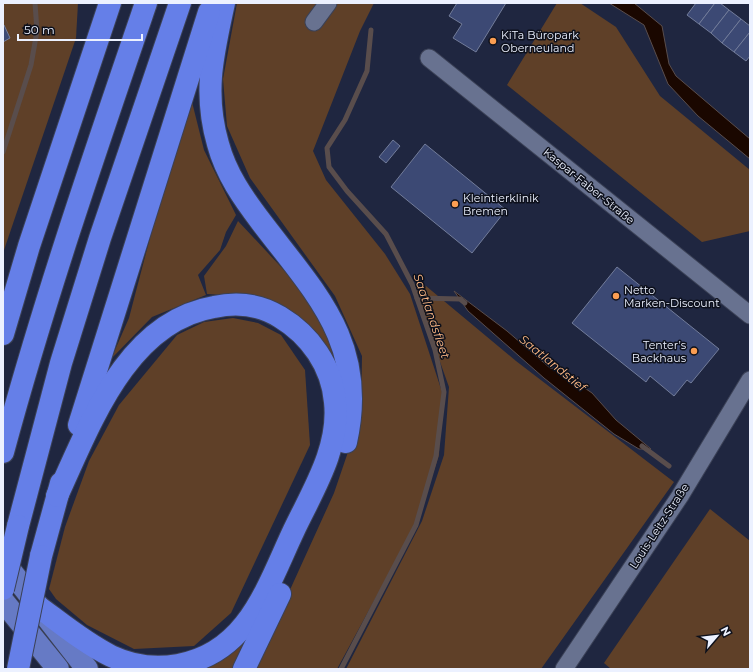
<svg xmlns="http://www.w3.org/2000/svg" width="753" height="672" font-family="Montserrat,sans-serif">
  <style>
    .green { fill: #5f4028 }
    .water { fill: #1a0700; stroke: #594d4c }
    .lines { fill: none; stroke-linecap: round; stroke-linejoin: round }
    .stream { stroke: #594d4c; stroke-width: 5 }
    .building { fill: #3c4974; stroke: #727c9a }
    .minor-casing { stroke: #3b4156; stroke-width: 19 }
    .major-casing { stroke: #3b4156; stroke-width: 24 }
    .highway-casing { stroke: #3b4156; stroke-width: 24 }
    .minor { stroke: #687290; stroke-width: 17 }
    .major { stroke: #667ac5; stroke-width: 22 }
    .highway { stroke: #657fe8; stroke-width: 22 }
    .highway-bridge-casing { stroke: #3b4156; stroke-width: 24; stroke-linecap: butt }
    .highway-bridge { stroke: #657fe8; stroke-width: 22 }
    .poi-dot { fill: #fc9e52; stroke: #0d101b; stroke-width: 1.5 }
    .labels { text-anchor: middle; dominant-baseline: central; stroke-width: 3; stroke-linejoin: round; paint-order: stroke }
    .poi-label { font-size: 11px; fill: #ecf1ff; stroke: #0d101b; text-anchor: start }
    .street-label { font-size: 11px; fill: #ecf1ff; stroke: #0d101b }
    .water-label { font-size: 12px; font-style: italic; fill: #ffba86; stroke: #0d101b }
  </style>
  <rect width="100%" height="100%" fill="#1f2640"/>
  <g class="green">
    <polygon points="3,3 78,3 76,38 3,253"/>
    <polygon points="237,3 374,3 360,31 313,151 326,180 385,254 410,294 442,392 439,455 418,520 337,669 254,669 334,493 361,414 362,356 335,296 250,178 227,126 223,79"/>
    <polygon points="557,3 580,3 616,27 660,96 750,170 750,231 702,242 507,85"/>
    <polygon points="191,98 204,150 236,215 226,232 220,250 198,275 206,295 152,317 111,359 129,318 169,165"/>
    <polygon points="238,221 296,283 319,318 339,365 253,297 207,294 204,276 226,246"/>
    <polygon points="426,286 516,361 674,482 541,669 346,669 422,521 444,455 449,387 415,292"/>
    <polygon points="233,318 258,323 281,335 305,370 310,445 231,613 194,646 134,649 87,625 56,599 49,589 65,527 89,461 119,405 177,335 204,322"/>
    <polygon points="710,509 750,541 750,669 611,669 604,663"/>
    <polygon points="250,632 232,669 186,669"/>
  </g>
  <g class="water">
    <polygon points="609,3 634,3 662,26 669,64 676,76 750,139 750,159 698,116 668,84 644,25"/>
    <polygon points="454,291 507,331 550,368 562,369 567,376 592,393 616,420 651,449 639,449 614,434 544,378 468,311"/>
  </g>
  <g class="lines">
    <g class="stream">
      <polyline points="3,152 31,65 37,31 35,3"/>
      <polyline points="417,298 460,299 465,303"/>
      <polyline points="642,446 669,466"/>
      <polyline points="341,669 416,525 436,456 444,392 435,350 412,284 386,234 347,191 329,167 327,148 345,120 367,71 371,30"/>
    </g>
  </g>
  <g class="building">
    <polygon points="457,3 506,3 476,52 453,38 462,24 449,16"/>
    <polygon points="696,3 715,3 699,24 687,15"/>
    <polygon points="715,3 720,3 729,10 711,33 699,24"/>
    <polygon points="729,10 741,19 722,43 711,33"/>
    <polygon points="741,19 750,26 750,32 734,52 722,43"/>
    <polygon points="4,25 10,38 3,42 3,26"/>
    <polygon points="750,32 750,56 746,61 734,52"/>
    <polygon points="393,140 400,146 386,163 379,157"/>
    <polygon points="425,144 506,210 472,253 391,187"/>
    <polygon points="617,267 719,349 691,383 687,380 674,396 650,376 646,382 572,323"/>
  </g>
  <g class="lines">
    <g class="minor-casing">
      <g id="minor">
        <polyline points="314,22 328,3"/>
        <polyline points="429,58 750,315"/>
        <polyline points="564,669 680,496 750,380"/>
      </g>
    </g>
    <g class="major-casing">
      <g id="major">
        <polyline points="3,561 87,669"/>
        <polyline points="3,601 58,669"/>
      </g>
    </g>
    <g class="highway-casing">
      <g id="highway">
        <path d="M224 3C213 54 203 92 218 144 226 174 243 198 262 223 316 294 368 344 346 442"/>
        <polyline points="3,334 29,246 110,3"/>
        <polyline points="79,425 209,12"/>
        <path d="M3 452C44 300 95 152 146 3"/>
        <polyline points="18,526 61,363 100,238 180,3"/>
        <polyline points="41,556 61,483"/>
        <path d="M39 607C62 624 85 643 111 656 132 666 155 669 178 665 248 653 267 587 294 530 313 490 340 448 335 402 332 366 310 335 280 317 259 304 237 302 214 307 126 322 90 425 57 496"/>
        <polyline points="244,669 280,594"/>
      </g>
    </g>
    <use href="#minor" class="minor"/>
    <use href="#major" class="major"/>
    <use href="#highway" class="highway"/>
    <g class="highway-bridge-casing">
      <g id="highway-bridge">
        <polyline points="3,589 18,526"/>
        <polyline points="18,669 41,556"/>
      </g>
    </g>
    <use href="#highway-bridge" class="highway-bridge"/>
  </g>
  <g class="poi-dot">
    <circle cx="493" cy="41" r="4"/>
    <circle cx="455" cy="204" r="4"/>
    <circle cx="616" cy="296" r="4"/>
    <circle cx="694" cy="351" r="4"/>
  </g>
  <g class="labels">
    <g class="poi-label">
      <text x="501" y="35">KiTa Büropark<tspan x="501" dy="13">Oberneuland</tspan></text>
      <text x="463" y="198">Kleintierklinik<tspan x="463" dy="13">Bremen</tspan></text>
      <text x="624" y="290">Netto<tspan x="624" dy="13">Marken-Discount</tspan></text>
      <text x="686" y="345" text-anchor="end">Tenter’s<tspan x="686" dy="13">Backhaus</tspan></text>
    </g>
    <g class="street-label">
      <text transform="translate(589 186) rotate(39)">Kaspar-Faber-Straße</text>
      <text transform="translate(659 526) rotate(-57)">Louis-Leitz-Straße</text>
    </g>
    <g class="water-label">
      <text transform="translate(432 316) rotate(71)">Saatlandsfleet</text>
      <text transform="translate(553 363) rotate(39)">Saatlandstief</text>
    </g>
  </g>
  <rect width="753" height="672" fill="none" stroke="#ecf1ff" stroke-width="8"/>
  <g transform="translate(717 636) rotate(62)" stroke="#0d101b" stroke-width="3" paint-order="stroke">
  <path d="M0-3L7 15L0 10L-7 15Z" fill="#ecf1ff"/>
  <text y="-6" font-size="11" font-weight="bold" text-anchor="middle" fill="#ecf1ff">N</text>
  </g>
  <path d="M18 34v6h124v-6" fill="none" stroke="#ecf1ff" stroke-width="2"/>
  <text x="24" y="34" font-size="12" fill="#ecf1ff" stroke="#0d101b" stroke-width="3" paint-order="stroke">50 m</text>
</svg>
